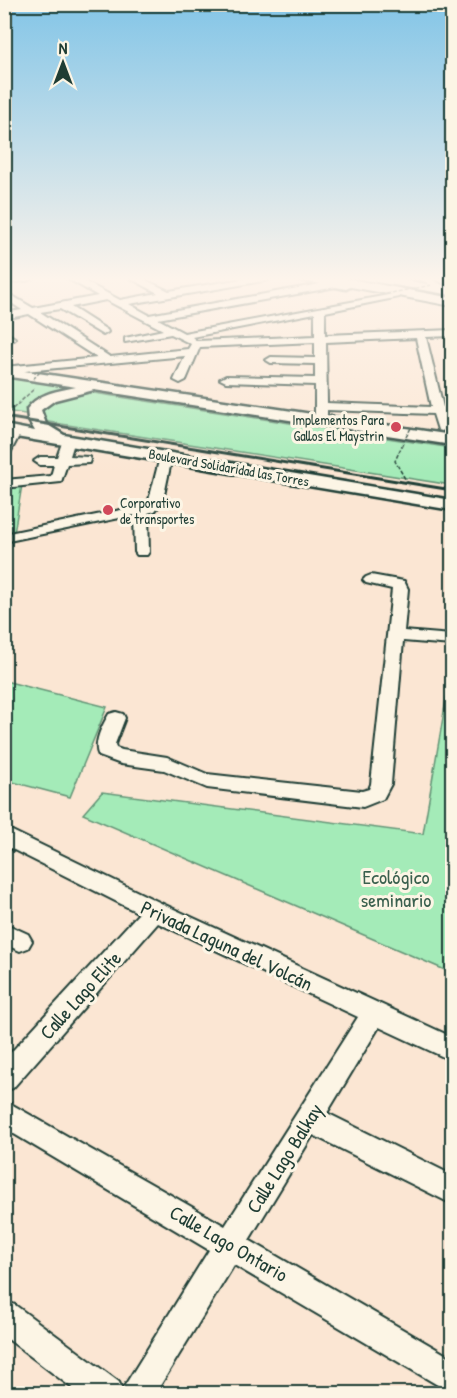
<svg xmlns="http://www.w3.org/2000/svg" width="457" height="1398" font-family="'Patrick Hand',sans-serif">
  <style>
    .built { fill: #f6d9c3 }
    .green { fill: #a4ebb8; stroke: #629476; stroke-width: 1.5 }
    .lines { fill: none; stroke-linecap: round; stroke-linejoin: round }
    .minor-casing { stroke: #1f3d34; stroke-width: 4 }
    .major-casing { stroke: #1f3d34; stroke-width: 5 }
    .highway-casing { stroke: #1f3d34; stroke-width: 4 }
    .path { stroke: #1f3d34; stroke-width: 1.5; stroke-dasharray: 4 2; stroke-linecap: butt }
    .minor { fill: #fcf5e5; fill-rule: evenodd }
    .major { fill: #fcf5e5; fill-rule: evenodd }
    .highway { fill: #fcf5e5; fill-rule: evenodd }
    .rail { stroke: #1f3d34; stroke-width: 3 }
    .path-bridge { stroke: #1f3d34; stroke-width: 1.5; stroke-dasharray: 4 2; stroke-linecap: butt }
    .poi-dot { fill: #d1495b; stroke: #fcf5e5; stroke-width: 2 }
    .labels { text-anchor: middle; dominant-baseline: central; stroke-width: 6; stroke-linejoin: round; paint-order: stroke }
    .far-poi-label { font-size: 14px; fill: #1f3d34; stroke: #fcf5e5; text-anchor: end }
    .far-street-label { font-size: 14px; fill: #1f3d34; stroke: #fcf5e5 }
    .near-park-label { font-size: 20px; fill: #3a604e; stroke: #fcf5e5 }
    .near-street-label { font-size: 20px; fill: #1f3d34; stroke: #fcf5e5 }
  </style>
  <rect width="100%" height="100%" fill="#fbe6d3"/>
  <filter id="ink" filterUnits="userSpaceOnUse"><feTurbulence type="fractalNoise" baseFrequency=".0167" numOctaves="2"/><feDisplacementMap in="SourceGraphic" scale="12" xChannelSelector="R" yChannelSelector="G"/><feConvolveMatrix kernelMatrix="1 2 1 2 8 2 1 2 1" color-interpolation-filters="sRGB"/></filter>
  <g filter="url(#ink)">
    <polygon class="built" points="76,277 130,277 134,280 94,287"/>
    <g class="green">
      <polygon points="4,376 75,387 47,395 25,414 5,411"/>
      <polygon points="87,392 452,448 452,485 36,420 35,413 47,400"/>
      <polygon points="22,485 14,533 4,534 4,487"/>
      <polygon points="452,665 452,973 83,814 102,792 423,834"/>
      <polygon points="5,681 107,707 70,797 5,780"/>
    </g>
    <g class="lines">
      <g class="minor-casing">
        <g id="minor">
          <path d="M65 277H76L120 300 158 293 128 277H139L169 291 254 277H274L269 280 129 304 149 315 336 281 341 284 336 287 158 319 184 333 399 293V297L325 312V335L452 330V336L426 337 443 407 452 408V414H445L448 427 442 431 438 430 433 414 327 410V418L321 422 315 418V385L226 382 220 379 226 376 315 378V364L271 363 266 360 271 357 315 358V342L200 347 186 380 180 383 174 380 185 356 4 373V367L97 358 29 314 4 319V313L22 310 4 298V291L33 308 98 296ZM106 300 163 330 125 338V342L171 334 191 344 188 349 110 357 40 312 60 309 103 335 108 332 107 330 71 307ZM315 313V336L197 341 192 337ZM416 338 431 407 327 403 326 342Z"/>
          <polygon points="416,277 428,277 446,287 438,289"/>
          <polygon points="10,335 15,338 14,340 4,342 4,336"/>
          <polygon points="15,428 21,432 10,453 4,457 4,440 11,429"/>
          <polygon points="69,436 75,440 70,456 89,457 90,460 89,463 67,464 61,482 4,488 4,480 51,476 54,465 40,465 34,461 40,457 57,457 63,440"/>
          <polygon points="166,453 172,457 163,500 155,511 148,513 149,552 147,555 137,555 135,552 134,515 4,542 4,534 145,505 149,500 160,457"/>
          <path d="M371 575 404 581 408 589 404 631 452 635V645L403 641 391 784 383 799 363 807 207 788 164 770 121 764 99 756C92 744 103 724 109 714L116 712 123 714 125 718 115 744 116 748 122 750 167 757 207 774 362 791 369 789 371 784 392 589 366 583 363 580 366 577Z"/>
          <polygon points="4,827 163,904 452,1037 452,1061 379,1027 327,1113 452,1175 452,1204 313,1135 249,1240 452,1358 452,1392 441,1387 234,1265 155,1394 80,1394 4,1336 4,1301 15,1305 119,1382 122,1390 209,1250 4,1128 4,1100 225,1226 358,1017 158,923 13,1088 4,1091 4,1060 139,913 4,845"/>
          <polygon points="4,923 28,934 32,941 28,948 20,951 4,944"/>
        </g>
      </g>
      <g class="major-casing">
        <g id="major">
          <polygon points="4,277 34,277 28,280 4,283"/>
          <polygon points="295,277 317,277 350,284 352,286 346,289 301,280"/>
          <polygon points="359,277 384,277 452,288 452,295 365,280"/>
          <path d="M4 368 452 435V445L94 390 55 400 41 410 46 424 64 435 452 500V510L4 435V425L35 431 28 419 27 409C39 393 57 391 76 387L4 376Z"/>
        </g>
      </g>
      <g class="highway-casing">
        <polygon id="highway" points="313,277 339,277 452,298 452,306 319,281"/>
      </g>
      <g class="path">
        <polyline points="4,417 35,388"/>
        <polyline points="403,443 395,461 409,486"/>
      </g>
      <use href="#minor" class="minor"/>
      <use href="#major" class="major"/>
      <use href="#highway" class="highway"/>
      <polyline class="rail" points="4,417 452,490"/>
      <g class="path-bridge">
        <polyline points="386,294 432,285"/>
        <polyline points="33,379 40,372"/>
        <polyline points="406,437 411,428"/>
      </g>
    </g>
  </g>
  <linearGradient id="sky" x2="0" y2="1"><stop stop-color="#83c5e7"/><stop offset="0.59" stop-color="#fdf4eb"/><stop offset="1" stop-color="#fdf4eb" stop-opacity="0"/></linearGradient>
  <rect width="457" height="473" fill="url(#sky)"/>
  <g class="poi-dot">
    <circle cx="396" cy="427" r="6"/>
    <circle cx="108" cy="510" r="6"/>
  </g>
  <g class="labels">
    <g class="far-poi-label">
      <text x="384" y="419">Implementos Para<tspan x="384" dy="16">Gallos El Maystrin</tspan></text>
      <text x="120" y="502" text-anchor="start">Corporativo<tspan x="120" dy="16">de transportes</tspan></text>
    </g>
    <g class="far-street-label">
      <text transform="translate(229 467) rotate(10)">Boulevard Solidaridad las Torres</text>
    </g>
    <g class="near-park-label">
      <text x="396" y="876">Ecológico<tspan x="396" dy="23">seminario</tspan></text>
    </g>
    <g class="near-street-label">
      <text transform="translate(227 945) rotate(25)">Privada Laguna del Volcán</text>
      <text transform="translate(80 995) rotate(-48)">Calle Lago Elite</text>
      <text transform="translate(284 1158) rotate(-58)">Calle Lago Balkay</text>
      <text transform="translate(229 1243) rotate(30)">Calle Lago Ontario</text>
    </g>
  </g>
  <rect width="457" height="1398" fill="none" stroke="#fcf5e5" stroke-width="24"/>
  <rect x="12" y="12" width="433" height="1374" fill="none" stroke="#1f3d34" stroke-width="2" filter="url(#ink)"/>
  <g transform="translate(63 63)" stroke="#fcf5e5" stroke-width="4.5" paint-order="stroke">
  <path d="M0-4.5L10 22L0 15L-10 22Z" fill="#1f3d34"/>
  <text y="-9" font-size="16" font-weight="bold" text-anchor="middle" fill="#1f3d34">N</text>
  </g>
</svg>
